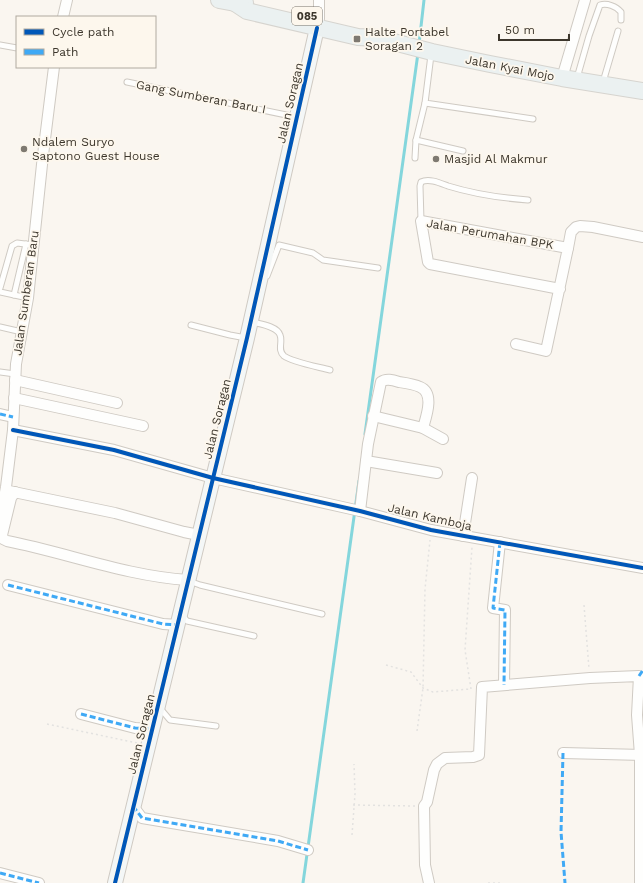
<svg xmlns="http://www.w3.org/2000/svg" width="643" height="883" font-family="'Work Sans',sans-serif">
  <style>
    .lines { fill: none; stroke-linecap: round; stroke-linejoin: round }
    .stream { stroke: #84d6dc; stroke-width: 3 }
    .lane-casing { stroke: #cfcac3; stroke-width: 7 }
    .street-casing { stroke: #cfcac3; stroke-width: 12 }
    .secondary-casing { stroke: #cfcac3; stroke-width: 16 }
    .primary-casing { stroke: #d6d4cf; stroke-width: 18 }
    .path { stroke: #e3e2e0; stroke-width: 1.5; stroke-dasharray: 2 3; stroke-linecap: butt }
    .lane { stroke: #fefefd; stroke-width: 5 }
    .street { stroke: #fefefd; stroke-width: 10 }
    .secondary { stroke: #f4f7f7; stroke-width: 14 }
    .primary { stroke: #ebf1f1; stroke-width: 16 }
    .quiet { stroke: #3fa9f5; stroke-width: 3; stroke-dasharray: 6 3; stroke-linecap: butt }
    .cycleway-casing { stroke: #fdf7ed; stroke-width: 6 }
    .cycleway { stroke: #0057b8; stroke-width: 4 }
    .poi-dot { fill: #7e7971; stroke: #fdf7ed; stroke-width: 1.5 }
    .labels { text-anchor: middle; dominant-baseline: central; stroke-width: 3.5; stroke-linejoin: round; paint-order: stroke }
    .shield { fill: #fdf7ed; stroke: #767066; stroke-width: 1 }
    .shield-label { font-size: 11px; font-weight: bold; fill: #3c362c }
    .poi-label { font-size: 12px; fill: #3c362c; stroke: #fdf7ed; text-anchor: start }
    .street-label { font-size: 12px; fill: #3c362c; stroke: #fdf7ed }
  </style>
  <rect width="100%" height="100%" fill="#faf6f0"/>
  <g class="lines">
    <g class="stream">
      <polyline points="419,44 424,0"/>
      <polyline points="365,434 418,53"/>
      <polyline points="303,883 359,481"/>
    </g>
    <g class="lane-casing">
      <g id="lane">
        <polyline points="0,45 17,48"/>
        <polyline points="431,55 425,103 533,119"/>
        <path d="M577 78 589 36 600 5C607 3 616 6 621 12V20"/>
        <polyline points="127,82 296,117"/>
        <polyline points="603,82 618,31"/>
        <polyline points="416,140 463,151"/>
        <polyline points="415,158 416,140 425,103"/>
        <path d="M421 221 420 186 421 182C429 178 440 183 448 186 474 194 501 198 528 200"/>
        <polyline points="267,276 279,245 313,253 323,260 378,268"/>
        <polyline points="0,288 12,246 17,243 33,245"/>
        <polyline points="0,292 28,298"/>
        <polyline points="14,295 26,244"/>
        <path d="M252 322C260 324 277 326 280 335 283 342 277 350 284 356 292 362 319 367 330 370"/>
        <polyline points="191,325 230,335 246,338"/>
        <polyline points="0,327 22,332"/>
        <polyline points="0,372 15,374"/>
        <polyline points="189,581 200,585 322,614"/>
        <polyline points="182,615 187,621 254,636"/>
        <polyline points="159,707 170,720 216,726"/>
      </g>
    </g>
    <g class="street-casing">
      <g id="street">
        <polyline points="63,17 67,0"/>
        <polyline points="319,19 319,0"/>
        <polyline points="562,78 585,0"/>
        <polyline points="568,248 571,232 576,227 580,226 593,227 643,237"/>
        <polyline points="516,344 546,351 568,248 421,221 428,262 430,264 560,289"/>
        <polyline points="15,380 117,403"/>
        <polyline points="14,398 143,426"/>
        <polyline points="0,414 13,417"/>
        <polyline points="373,416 423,428 443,439"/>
        <polyline points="13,430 114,450 213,478 360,511 431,530 643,568"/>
        <polyline points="366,461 437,473"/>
        <polyline points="9,491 115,513 184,532 199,535"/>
        <path d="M15 492 11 498 2 535 3 539 7 541C68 553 126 576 188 580"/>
        <path d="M360 511 368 444 381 382C386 378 393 380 399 382 406 383 414 384 420 387 435 393 426 417 423 428"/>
        <polyline points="0,520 6,487 13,430 16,364 28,298 43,155 54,67"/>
        <polyline points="463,536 472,478"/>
        <polyline points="500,542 493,608 505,610 504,685"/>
        <polyline points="8,585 163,624 178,625"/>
        <polyline points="81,714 135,728 152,729"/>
        <polyline points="563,753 643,755"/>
        <polyline points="133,806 142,818 278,841 308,850"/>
        <polyline points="0,873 39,883"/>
        <polyline points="429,883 425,865 424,806 427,802 434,770 437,764 445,758 473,757 479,755 482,687 590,678 639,676 637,715 640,755 640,883"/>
      </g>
    </g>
    <g class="secondary-casing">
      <polyline id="secondary" points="115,883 247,338 317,28"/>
    </g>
    <g class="primary-casing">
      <g id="primary">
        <polyline points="219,0 235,3 245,3"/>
        <polyline points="235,3 247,11 358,37 378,38 432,52 490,64 562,78 643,91"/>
      </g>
    </g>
    <g class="path">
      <polyline points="584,605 589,669"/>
      <polyline points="386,665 411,672 423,688 433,692 470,689"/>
      <polyline points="471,689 465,650 472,547"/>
      <polyline points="47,724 137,743"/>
      <polyline points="417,731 423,688 425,589 430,540"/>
      <polyline points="353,805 415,806"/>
      <polyline points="352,835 355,794 354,764"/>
      <polyline points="488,883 500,883"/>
    </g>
    <use href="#lane" class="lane"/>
    <use href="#street" class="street"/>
    <use href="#secondary" class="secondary"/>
    <use href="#primary" class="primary"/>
    <g class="quiet">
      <polyline points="0,414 13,417"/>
      <polyline points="500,542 493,608 505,610 504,685"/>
      <polyline points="8,585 163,624 178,625"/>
      <polyline points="639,676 643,670"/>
      <polyline points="81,714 135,728 152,729"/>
      <polyline points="563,753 561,832 565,883"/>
      <polyline points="133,806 142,818 278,841 308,850"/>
      <polyline points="0,873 39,883"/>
    </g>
    <g class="cycleway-casing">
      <g id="cycleway">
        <polyline points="13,430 114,450 213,478 360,511 431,530 643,568"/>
        <polyline points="115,883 247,338 317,28"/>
      </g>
    </g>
    <use href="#cycleway" class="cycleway"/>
  </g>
  <g class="poi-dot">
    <rect x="353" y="35" width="8" height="8" rx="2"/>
    <circle cx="24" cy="149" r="4"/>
    <circle cx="436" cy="159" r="4"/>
  </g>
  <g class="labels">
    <rect class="shield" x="292" y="7" width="30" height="18" rx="3"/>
    <g class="shield-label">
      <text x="307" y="16">085</text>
    </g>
    <g class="poi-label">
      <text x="365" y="32">Halte Portabel<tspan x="365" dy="14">Soragan 2</tspan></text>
      <text x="32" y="142">Ndalem Suryo<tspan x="32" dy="14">Saptono Guest House</tspan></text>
      <text x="444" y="159">Masjid Al Makmur</text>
    </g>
    <g class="street-label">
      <text transform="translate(510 68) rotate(11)">Jalan Kyai Mojo</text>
      <text transform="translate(201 97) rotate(11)">Gang Sumberan Baru I</text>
      <text transform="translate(290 103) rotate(-77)">Jalan Soragan</text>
      <text transform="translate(490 234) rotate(10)">Jalan Perumahan BPK</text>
      <text transform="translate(26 293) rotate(-82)">Jalan Sumberan Baru</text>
      <text transform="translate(217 419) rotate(-76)">Jalan Soragan</text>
      <text transform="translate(430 517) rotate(13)">Jalan Kamboja</text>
      <text transform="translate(141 734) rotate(-76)">Jalan Soragan</text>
    </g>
  </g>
  <rect x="16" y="16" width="140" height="52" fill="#fdf7ed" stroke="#b0aaa0"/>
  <rect x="24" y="29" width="20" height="6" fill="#0057b8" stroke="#b0aaa0"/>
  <text x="52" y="36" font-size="12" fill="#3c362c">Cycle path</text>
  <rect x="24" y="49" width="20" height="6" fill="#3fa9f5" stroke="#b0aaa0"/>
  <text x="52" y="56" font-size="12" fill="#3c362c">Path</text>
  <path d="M499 34v6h70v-6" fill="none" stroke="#3c362c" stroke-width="2"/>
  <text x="505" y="34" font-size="12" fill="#3c362c" stroke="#fdf7ed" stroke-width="3" paint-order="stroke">50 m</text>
</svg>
